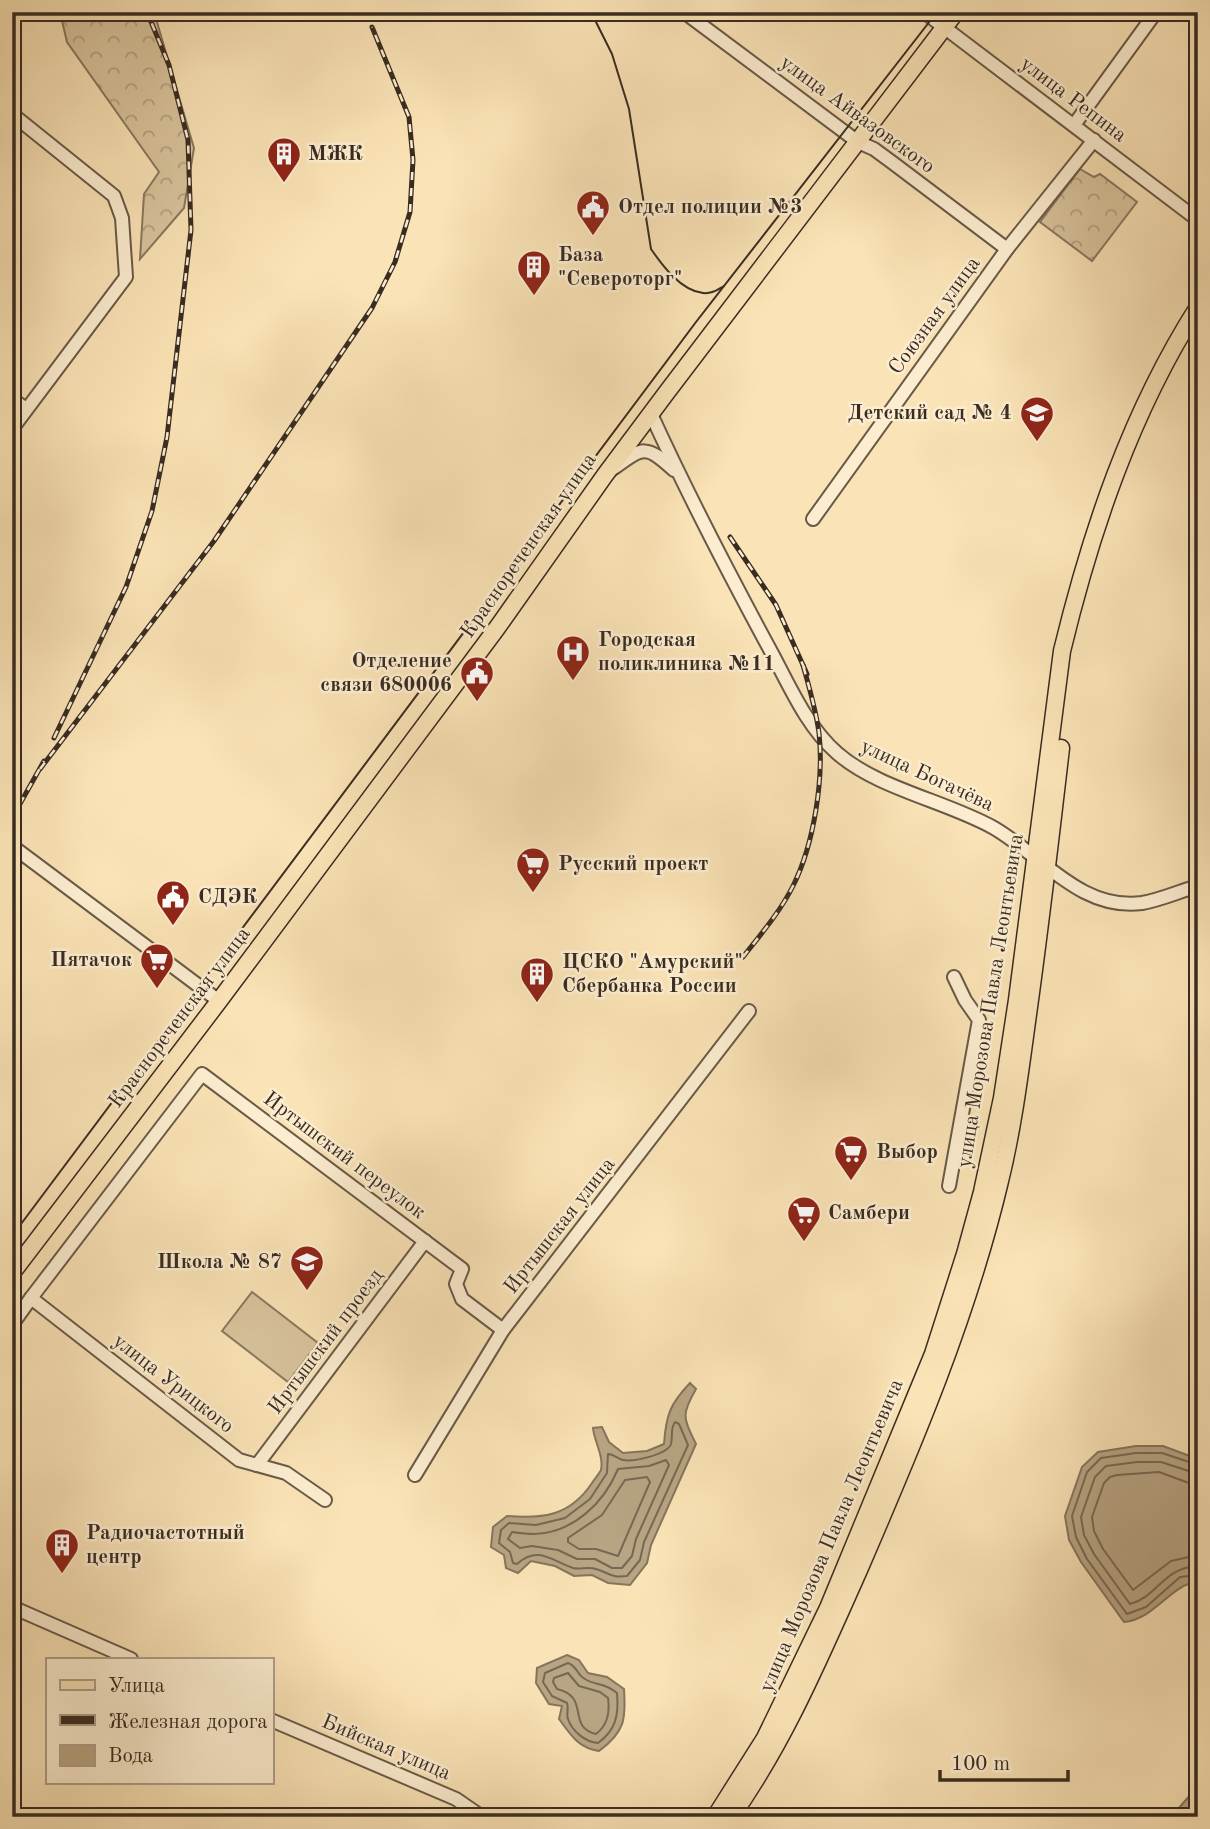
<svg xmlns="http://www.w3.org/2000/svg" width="1210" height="1829" font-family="'Old Standard TT',serif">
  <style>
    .grass { fill: #d9c49d; stroke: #897860; stroke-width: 2 }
    .forest { fill: url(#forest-crowns); stroke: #897860; stroke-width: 2 }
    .water { fill: #b8a584; stroke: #85755d; stroke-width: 2 }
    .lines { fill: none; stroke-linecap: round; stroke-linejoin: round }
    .shore { stroke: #786853; stroke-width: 2 }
    .minor-casing { stroke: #695a47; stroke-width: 16 }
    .major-casing { stroke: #392c22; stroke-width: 19 }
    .minor { stroke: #fcedd0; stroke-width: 12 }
    .major { stroke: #fae3b6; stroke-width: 16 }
    .tram { stroke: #392c22; stroke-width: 2 }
    .rail-casing { stroke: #392c22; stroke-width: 5 }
    .rail { stroke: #fcedd0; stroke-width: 2.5; stroke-dasharray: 8; stroke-linecap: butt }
    .labels { text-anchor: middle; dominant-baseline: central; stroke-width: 5; stroke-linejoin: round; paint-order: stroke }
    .street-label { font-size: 21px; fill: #392c22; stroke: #fcedd0 }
    .poi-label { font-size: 21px; font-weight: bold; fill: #392c22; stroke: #fcedd0; text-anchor: start }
  </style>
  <defs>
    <pattern id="forest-crowns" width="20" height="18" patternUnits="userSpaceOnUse" patternTransform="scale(1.75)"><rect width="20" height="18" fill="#d9c49d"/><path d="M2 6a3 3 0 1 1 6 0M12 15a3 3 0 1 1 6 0" fill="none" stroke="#b19f80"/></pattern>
  </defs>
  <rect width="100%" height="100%" fill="#fae3b6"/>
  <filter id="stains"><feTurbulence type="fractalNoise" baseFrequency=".00286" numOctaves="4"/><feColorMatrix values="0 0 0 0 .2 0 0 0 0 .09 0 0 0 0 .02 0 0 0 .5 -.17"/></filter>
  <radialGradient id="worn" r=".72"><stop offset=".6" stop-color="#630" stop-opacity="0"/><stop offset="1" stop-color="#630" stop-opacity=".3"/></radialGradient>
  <polygon class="grass" points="252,1292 318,1343 288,1382 222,1331"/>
  <g class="forest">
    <polygon points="60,12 154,12 194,148 184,208 140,259 144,194 159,172 67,42"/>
    <polygon points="1080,169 1094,177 1100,174 1137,202 1092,261 1040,222"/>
  </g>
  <g class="water">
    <path d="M690 1383 696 1389C681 1415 683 1417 696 1444L651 1545 647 1563 630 1585 608 1583 592 1575 574 1576 555 1566 531 1561 518 1573 506 1568 504 1555 491 1547 493 1527 507 1516C543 1519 570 1516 592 1483 594 1480 599 1474 601 1470 604 1456 594 1441 593 1428L602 1427 609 1442 623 1453 647 1451 664 1444C666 1415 670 1404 690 1383Z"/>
    <path d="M1136 1446H1163L1198 1459V1581C1169 1586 1155 1619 1124 1622L1081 1562 1069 1540 1065 1516 1082 1467 1098 1452Z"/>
    <path d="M567 1655 579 1660 588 1673 607 1677 624 1689C626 1719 625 1732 599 1751 578 1748 571 1735 559 1719L562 1706 549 1704 536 1683 537 1668Z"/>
    <polygon points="1198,1786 1198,1817 1171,1817"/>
  </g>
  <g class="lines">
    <g class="shore">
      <path d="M675 1422 679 1424 688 1445 644 1542 640 1560 627 1576C611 1578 609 1573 596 1569 588 1566 580 1570 573 1568 552 1561 538 1545 517 1564L513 1563 510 1552 499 1543 501 1530 509 1523 536 1525 565 1518 590 1499 607 1473 608 1454C614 1454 617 1459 623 1460 633 1462 667 1455 671 1444 673 1436 670 1429 675 1422Z"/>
      <path d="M666 1460 669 1465 636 1539 632 1556 622 1568H612L595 1559H577L558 1550 532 1546 520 1548 508 1539 512 1532C519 1533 527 1534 534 1534 573 1533 604 1503 618 1469L649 1466Z"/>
      <polyline points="1198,1465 1162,1453 1136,1453 1101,1458 1087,1472 1072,1516 1076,1537 1087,1559 1127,1614 1146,1607 1180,1577 1198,1575"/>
      <path d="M1198 1474 1161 1462H1137L1106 1466 1095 1477 1081 1517 1084 1535 1094 1554 1130 1604C1159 1596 1162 1568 1198 1566"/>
      <polygon points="647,1477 650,1482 618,1556 596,1549 579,1549 568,1542 568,1538 602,1515 625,1480"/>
      <polyline points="1198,1484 1189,1483 1159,1472 1117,1475 1110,1477 1104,1483 1092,1517 1094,1531 1103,1549 1133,1590 1171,1561 1198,1555"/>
      <path d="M568 1663C577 1666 577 1675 585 1679 596 1686 604 1682 617 1693 619 1715 616 1730 598 1743 585 1742 572 1731 568 1719 566 1714 569 1708 567 1703L552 1696 543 1682 545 1673Z"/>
      <path d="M568 1673 579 1686 600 1692 608 1698C610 1712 608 1725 596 1734 566 1727 591 1697 557 1689L553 1682 554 1678Z"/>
    </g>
    <g class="minor-casing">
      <g id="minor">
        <polyline points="684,12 858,142 874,149 893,163 1007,249"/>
        <polyline points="924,12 1198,220"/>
        <polyline points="12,114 114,196 122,218 126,277 12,429"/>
        <polyline points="1074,125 1156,12"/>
        <polyline points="12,399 26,409"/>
        <path d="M651 414C687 493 727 570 768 646 788 682 805 725 837 753 878 789 946 801 994 828 1042 856 1081 911 1142 903 1160 900 1180 891 1198 886"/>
        <path d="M614 468C644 446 646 445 674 470"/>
        <polyline points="813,519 1007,249 1094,140"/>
        <polyline points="12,846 219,1001"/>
        <polyline points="949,1186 979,1020 965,1000 954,977"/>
        <polyline points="31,1298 202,1074 462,1269 456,1284 462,1299 503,1330"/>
        <polyline points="12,1317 16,1319 31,1298 239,1460 286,1473 325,1500"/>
        <polyline points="257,1465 425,1241"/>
        <polyline points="415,1475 503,1330 749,1011"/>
        <polyline points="12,1607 131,1659"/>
        <polyline points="271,1720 456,1799 482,1817"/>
      </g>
    </g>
    <g class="major-casing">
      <g id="major">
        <polyline points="12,1273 219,1001 497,628 605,475 667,392 956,12"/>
        <path d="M715 1817 765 1738 828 1608 933 1354 965 1254 982 1192 1002 1098 1017 1000 1062 651C1091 531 1131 412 1198 307"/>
        <path d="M731 1817C785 1741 821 1655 859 1570 914 1443 968 1316 1000 1181 1014 1124 1021 1065 1029 1007 1041 921 1051 834 1061 748"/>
      </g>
    </g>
    <use href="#minor" class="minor"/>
    <use href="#major" class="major"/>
    <g class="tram">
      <path d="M591 12 612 54 629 109 651 249C662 265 681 291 703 293 711 294 717 290 724 286"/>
      <polyline points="12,1236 696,322 937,12"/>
    </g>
    <g class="rail-casing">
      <g id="rail">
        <polyline points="730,537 776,605 807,674"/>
        <polyline points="54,738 126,587 152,511 167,437 191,230 188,140 169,65 147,12"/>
        <polyline points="40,769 214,541 372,308 395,262 410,212 413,160 409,117 372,27"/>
        <polyline points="12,818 44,761"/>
        <path d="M743 957C761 934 780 912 793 886 814 844 824 779 819 733 816 710 809 687 803 665"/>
      </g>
    </g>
    <use href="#rail" class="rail"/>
  </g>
  <defs>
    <g id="building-pin" transform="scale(1.75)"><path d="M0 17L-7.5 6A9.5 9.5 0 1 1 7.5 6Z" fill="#8f2418" stroke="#fcedd0"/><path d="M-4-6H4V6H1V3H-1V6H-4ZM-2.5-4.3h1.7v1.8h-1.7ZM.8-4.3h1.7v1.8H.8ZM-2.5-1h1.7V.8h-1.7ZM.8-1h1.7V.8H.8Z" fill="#fff"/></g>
    <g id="civic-pin" transform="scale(1.75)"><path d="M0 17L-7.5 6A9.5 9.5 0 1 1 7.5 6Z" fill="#8f2418" stroke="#fcedd0"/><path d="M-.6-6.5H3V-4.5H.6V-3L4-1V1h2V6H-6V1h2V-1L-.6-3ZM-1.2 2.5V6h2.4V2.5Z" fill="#fff"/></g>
    <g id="school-pin" transform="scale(1.75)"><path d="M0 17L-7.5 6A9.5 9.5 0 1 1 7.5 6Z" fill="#8f2418" stroke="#fcedd0"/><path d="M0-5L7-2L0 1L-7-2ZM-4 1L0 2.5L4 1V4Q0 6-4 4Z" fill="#fff"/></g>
    <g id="hospital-pin" transform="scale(1.75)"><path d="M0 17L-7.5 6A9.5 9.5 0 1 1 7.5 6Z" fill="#8f2418" stroke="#fcedd0"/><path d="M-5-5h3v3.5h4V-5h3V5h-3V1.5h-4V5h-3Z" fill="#fff"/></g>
    <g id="supermarket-pin" transform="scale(1.75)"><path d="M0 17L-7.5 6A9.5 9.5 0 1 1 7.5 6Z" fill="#8f2418" stroke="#fcedd0"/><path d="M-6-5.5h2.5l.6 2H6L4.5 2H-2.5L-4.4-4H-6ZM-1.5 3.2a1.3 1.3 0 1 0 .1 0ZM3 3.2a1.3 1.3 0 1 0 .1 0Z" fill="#fff"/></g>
  </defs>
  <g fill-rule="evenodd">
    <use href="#building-pin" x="284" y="154"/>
    <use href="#civic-pin" x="593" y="207"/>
    <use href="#building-pin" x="534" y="267"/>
    <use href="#school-pin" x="1037" y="413"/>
    <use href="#hospital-pin" x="573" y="652"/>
    <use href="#civic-pin" x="477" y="673"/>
    <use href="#supermarket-pin" x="533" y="864"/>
    <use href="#civic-pin" x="173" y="897"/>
    <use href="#supermarket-pin" x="157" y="960"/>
    <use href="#building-pin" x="537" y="974"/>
    <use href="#supermarket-pin" x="851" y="1152"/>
    <use href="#supermarket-pin" x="804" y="1213"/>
    <use href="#school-pin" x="307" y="1262"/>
    <use href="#building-pin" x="62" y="1545"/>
  </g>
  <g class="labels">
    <g class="street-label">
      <text transform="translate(1073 100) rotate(37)">улица Репина</text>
      <text transform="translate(857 115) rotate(36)">улица Айвазовского</text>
      <text transform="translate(935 316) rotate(-54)">Союзная улица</text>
      <text transform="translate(529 546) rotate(-55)">Краснореченская улица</text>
      <text transform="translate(927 776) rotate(25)">улица Богачёва</text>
      <text transform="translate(991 1001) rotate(-81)">улица Морозова Павла Леонтьевича</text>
      <text transform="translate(180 1018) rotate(-53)">Краснореченская улица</text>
      <text transform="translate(344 1156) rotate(37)">Иртышский переулок</text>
      <text transform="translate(560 1226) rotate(-52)">Иртышская улица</text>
      <text transform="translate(326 1342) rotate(-53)">Иртышский проезд</text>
      <text transform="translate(173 1384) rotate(38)">улица Урицкого</text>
      <text transform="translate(832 1536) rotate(-67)">улица Морозова Павла Леонтьевича</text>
      <text transform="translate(386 1748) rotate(23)">Бийская улица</text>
    </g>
    <g class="poi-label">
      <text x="308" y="154">МЖК</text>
      <text x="618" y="207">Отдел полиции №3</text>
      <text x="558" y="255">База<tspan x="558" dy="24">"Североторг"</tspan></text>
      <text x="1012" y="413" text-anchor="end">Детский сад № 4</text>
      <text x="598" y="640">Городская<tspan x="598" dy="24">поликлиника №11</tspan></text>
      <text x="452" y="661" text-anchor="end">Отделение<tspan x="452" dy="24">связи 680006</tspan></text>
      <text x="558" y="864">Русский проект</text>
      <text x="198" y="897">СДЭК</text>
      <text x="132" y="960" text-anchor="end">Пятачок</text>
      <text x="562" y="962">ЦСКО "Амурский"<tspan x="562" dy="24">Сбербанка России</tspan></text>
      <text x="876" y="1152">Выбор</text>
      <text x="828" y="1213">Самбери</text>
      <text x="282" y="1262" text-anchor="end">Школа № 87</text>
      <text x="86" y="1533">Радиочастотный<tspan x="86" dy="24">центр</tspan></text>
    </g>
  </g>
  <rect width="1210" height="1829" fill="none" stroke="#fae3b6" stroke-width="42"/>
  <rect x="14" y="14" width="1182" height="1801" fill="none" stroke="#392c22" stroke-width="3.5"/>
  <rect x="21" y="21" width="1168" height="1787" fill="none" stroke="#392c22" stroke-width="2"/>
  <rect x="46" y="1658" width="228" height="126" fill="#fcedd0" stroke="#aea08a" stroke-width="2"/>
  <rect x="60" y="1680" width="35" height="10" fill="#fae3b6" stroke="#aea08a" stroke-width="2"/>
  <text x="108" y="1692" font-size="21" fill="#392c22">Улица</text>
  <rect x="60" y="1715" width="35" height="10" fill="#392c22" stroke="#aea08a" stroke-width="2"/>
  <text x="108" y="1728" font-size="21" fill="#392c22">Железная дорога</text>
  <rect x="60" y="1745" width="35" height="21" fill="#b8a584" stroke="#aea08a" stroke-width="2"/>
  <text x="108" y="1762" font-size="21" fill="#392c22">Вода</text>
  <path d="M940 1770v10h128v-10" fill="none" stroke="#392c22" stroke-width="3.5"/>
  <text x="951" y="1770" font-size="21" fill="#392c22" stroke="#fcedd0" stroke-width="5" paint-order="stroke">100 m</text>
  <rect width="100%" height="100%" filter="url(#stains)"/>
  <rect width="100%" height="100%" fill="url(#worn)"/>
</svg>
